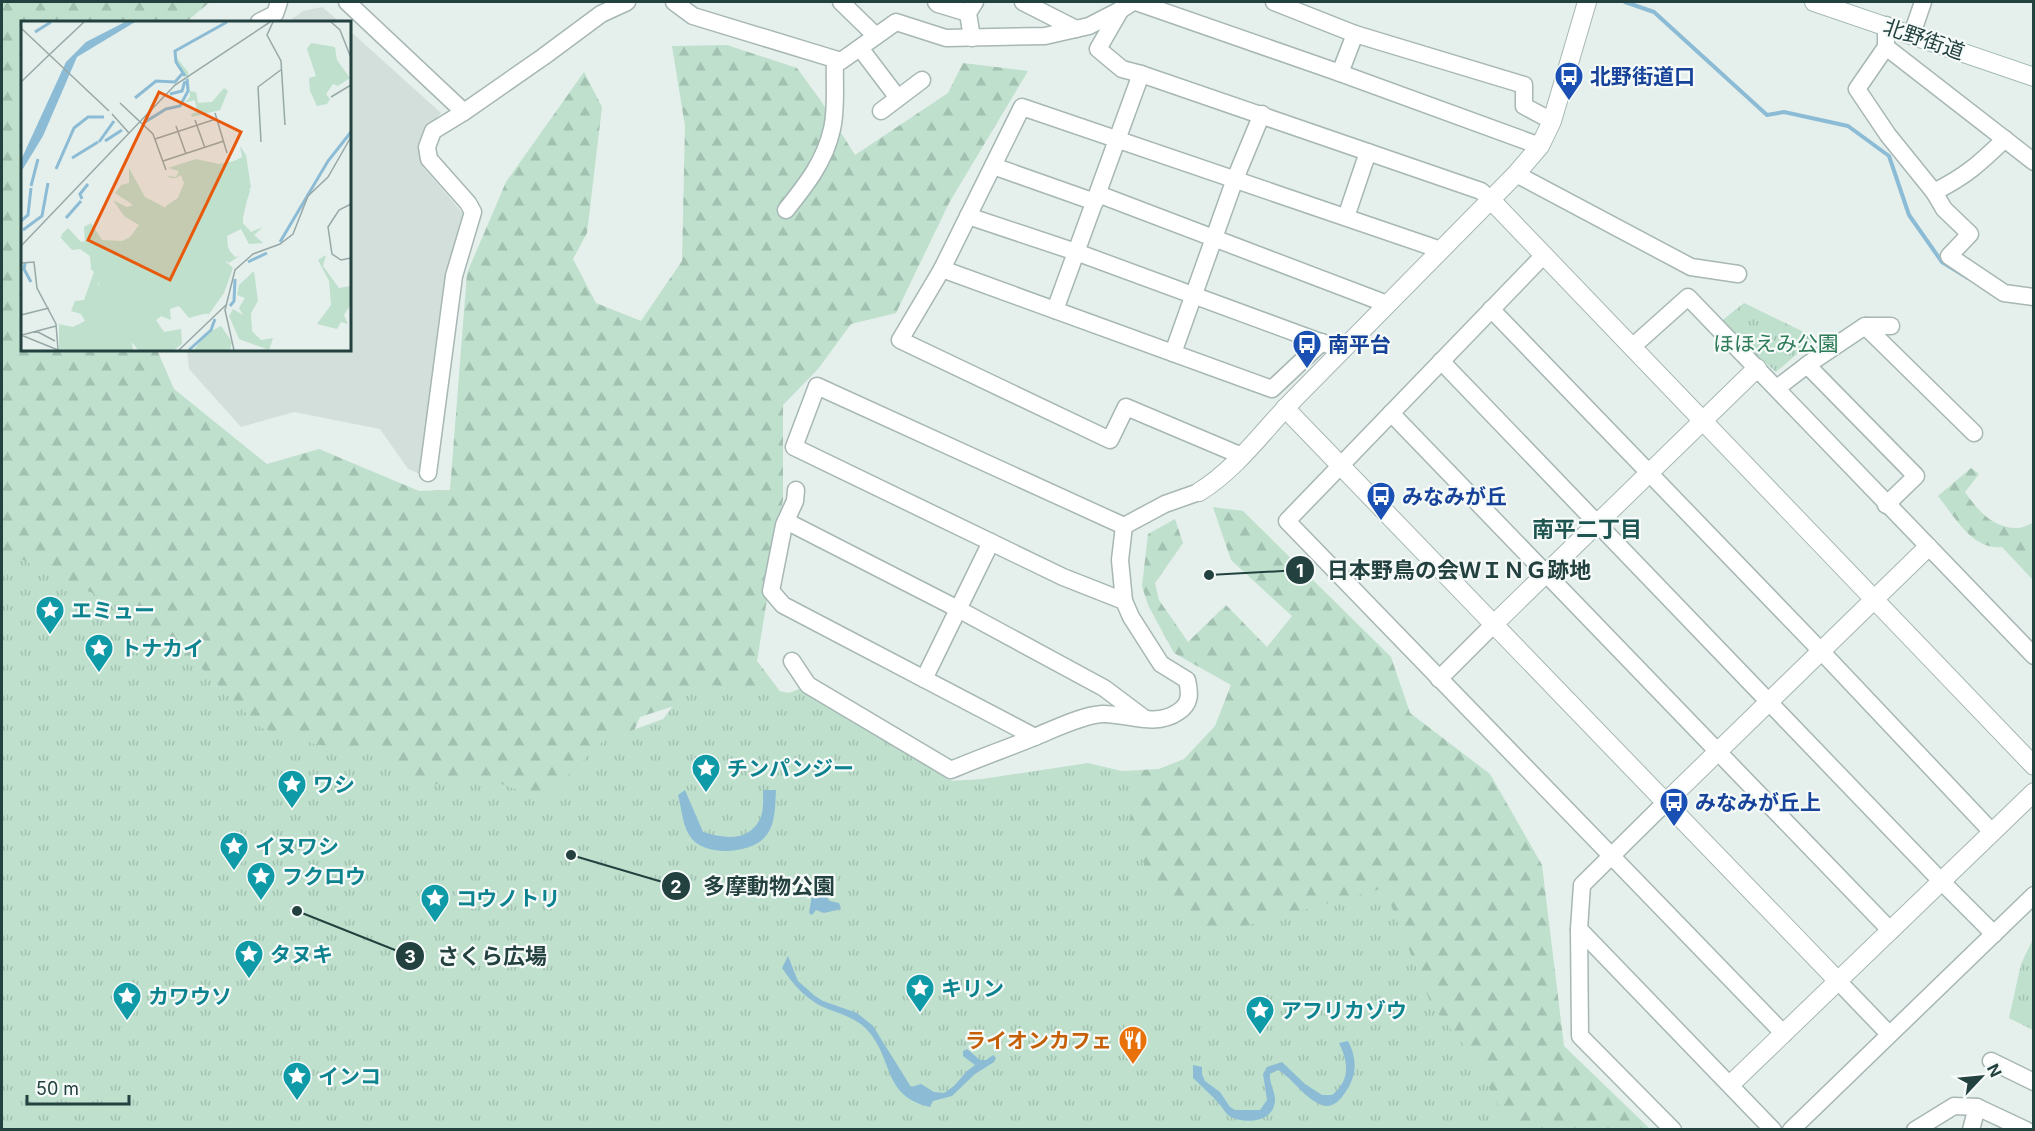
<svg xmlns="http://www.w3.org/2000/svg" width="2035" height="1131" font-family="Inter,'Noto Sans JP',sans-serif">
  <style>
    .built { fill: #d3dfdb }
    .forest { fill: url(#forest-firs) }
    .park { fill: url(#park-tufts) }
    .water { fill: #8cbcd5 }
    .lines { fill: none; stroke-linecap: round; stroke-linejoin: round }
    .stream { stroke: #8cbcd5; stroke-width: 4 }
    .minor-casing { stroke: #a7b7b5; stroke-width: 19 }
    .tertiary-casing { stroke: #a7b7b5; stroke-width: 20 }
    .secondary-casing { stroke: #a3bbb7; stroke-width: 20 }
    .minor { stroke: #fff; stroke-width: 16 }
    .tertiary { stroke: #fff; stroke-width: 18 }
    .secondary { stroke: #fff; stroke-width: 18 }
    .labels { text-anchor: middle; dominant-baseline: central; stroke-width: 4.5; stroke-linejoin: round; paint-order: stroke }
    .street-label { font-size: 21px; fill: #23413f; stroke: #f6fbf9 }
    .transit-label { font-size: 21px; font-weight: bold; fill: #164399; stroke: #f6fbf9; text-anchor: start }
    .park-label { font-size: 21px; fill: #2c7a58; stroke: #f6fbf9 }
    .culture-label { font-size: 21px; font-weight: bold; fill: #0d838f; stroke: #f6fbf9; text-anchor: start }
    .food-label { font-size: 21px; font-weight: bold; fill: #c56008; stroke: #f6fbf9; text-anchor: end }
    .neighbourhood-label { font-size: 22px; font-weight: bold; fill: #1e5551; stroke: #f6fbf9 }
    .inset-river { fill: none; stroke: #8cbcd5; stroke-width: 3 }
    .inset-road { fill: none; stroke: #97a9a7; stroke-width: 1.5 }
    .view { fill: #e8590c; fill-opacity: 0.15; stroke: #e8590c; stroke-width: 3 }
    .inset-edge { fill: none; stroke: #23413f; stroke-width: 3 }
    .leader { fill: none; stroke: #23413f; stroke-width: 2 }
    .callout-dot { fill: #23413f; stroke: #f6fbf9; stroke-width: 2 }
    .mark-label { font-size: 18px; text-anchor: middle; font-weight: bold; fill: #fff }
    .callout-label { font-size: 22px; text-anchor: middle; font-weight: bold; fill: #23413f; stroke: #f6fbf9; stroke-width: 4.5; stroke-linejoin: round; paint-order: stroke }
  </style>
  <defs>
    <pattern id="forest-firs" width="22" height="20" patternUnits="userSpaceOnUse" patternTransform="scale(1.5)"><rect width="22" height="20" fill="#bee0cd"/><path d="M5 1l3.5 6h-7zM16 11l3.5 6h-7z" fill="#a3c1b1"/></pattern>
    <pattern id="park-tufts" width="24" height="20" patternUnits="userSpaceOnUse" patternTransform="scale(1.5)"><rect width="24" height="20" fill="#bee0cd"/><path d="M3 7l-1-3M5 7V3M7 7l1-3M15 17l-1-3M17 17v-4M19 17l1-3" fill="none" stroke="#a3c1b1"/></pattern>
  </defs>
  <rect width="100%" height="100%" fill="#e5efec"/>
  <g class="built">
    <polygon points="322,7 340,22 288,22 303,11"/>
    <polygon points="350,31 441,113 421,137 423,167 466,217 443,299 423,475 408,469 380,429 294,412 241,427 189,369 187,350 350,350"/>
  </g>
  <g class="forest">
    <polygon points="2,2 210,2 186,22 22,22 22,350 157,350 174,389 267,464 319,449 419,491 450,490 467,273 506,182 584,72 602,107 587,233 573,259 596,303 641,321 682,261 685,126 672,46 727,45 797,68 821,101 855,155 948,93 963,63 1028,71 949,203 896,313 851,324 818,369 783,405 783,500 757,661 788,702 933,782 1159,769 1184,759 1215,726 1231,685 1174,653 1148,605 1142,586 1148,534 1175,519 1183,543 1155,583 1159,600 1188,642 1226,605 1267,647 1292,616 1231,560 1213,507 1243,511 1391,657 1410,713 1490,774 1542,865 1564,1046 1650,1129 1440,1129 1234,1000 723,690 640,717 626,750 928,1085 2,596"/>
    <path d="M1971 468 1979 474 1965 492C1977 509 1991 527 2015 528 2020 529 2028 525 2033 523V580L2002 547C1972 550 1955 517 1938 496Z"/>
  </g>
  <g class="park">
    <polygon points="1744,303 1816,338 1776,372 1719,323"/>
    <polygon points="2,550 134,613 168,658 198,665 261,728 318,745 388,754 419,787 484,777 543,800 603,741 663,719 684,691 713,685 738,691 759,687 789,693 799,689 956,783 1088,763 1138,775 1129,823 1155,893 1202,938 1384,888 1432,1006 1471,1054 1511,1129 2,1129"/>
    <polygon points="2033,939 2034,1030 2033,1030 2009,1018 2021,964"/>
  </g>
  <g class="water">
    <path d="M685 790 703 832C723 838 748 843 760 819 764 811 763 799 763 790H776C775 806 776 826 764 838 749 854 706 856 692 839 682 827 682 809 678 795Z"/>
    <polygon points="820,890 830,901 839,903 841,909 824,913 816,910 812,915 809,913 812,895"/>
    <path d="M788 956 798 981 815 996 823 1001 857 1013 873 1026 911 1087 921 1084 934 1092 944 1093 954 1086 967 1071 975 1065 963 1056V1051L967 1049 980 1060H986L993 1055 996 1058 994 1062 975 1074 952 1096 933 1101 930 1107C883 1096 894 1062 869 1032 857 1017 838 1014 821 1006 805 998 792 983 782 968Z"/>
    <path d="M1348 1041C1359 1062 1356 1079 1342 1097 1336 1104 1330 1108 1322 1105 1303 1098 1294 1079 1278 1070L1270 1074C1269 1085 1278 1095 1274 1106 1269 1123 1242 1124 1229 1116 1225 1113 1223 1108 1220 1105 1212 1095 1202 1087 1193 1078V1065L1202 1067V1074L1205 1081 1220 1092 1230 1107 1235 1110H1260L1267 1100 1263 1074 1267 1067 1282 1062 1305 1084 1322 1095H1332C1350 1080 1349 1064 1339 1043Z"/>
  </g>
  <g class="lines">
    <polyline class="stream" points="1625,2 1654,12 1767,115 1784,112 1848,126 1889,156 1909,215 1942,262 1968,278"/>
    <g class="minor-casing">
      <g id="minor">
        <polyline points="347,2 464,112"/>
        <polyline points="674,2 693,16 841,61 896,22 946,38 1045,36 1089,26 1122,9 1133,2"/>
        <polyline points="841,2 876,36"/>
        <polyline points="936,2 938,4 968,13"/>
        <polyline points="1023,2 1076,29"/>
        <polyline points="1136,2 1340,73 1540,146"/>
        <polyline points="1274,2 1355,34 1524,85 1524,106 1552,121"/>
        <polyline points="1121,9 1098,49 1122,69 1141,74"/>
        <polyline points="259,22 275,14 279,2"/>
        <polyline points="1886,25 1886,47 1857,89 1888,135 1934,192 1944,209 1970,234 1949,256 2004,293 2034,297"/>
        <polyline points="1912,34 1923,2"/>
        <polyline points="972,38 968,13 975,2"/>
        <polyline points="1886,47 2034,162"/>
        <polyline points="860,48 898,98"/>
        <polyline points="1340,73 1355,34"/>
        <polyline points="881,111 922,80"/>
        <polyline points="993,166 1095,202"/>
        <polyline points="1516,174 1691,267 1738,274"/>
        <path d="M1934 192C1966 176 1979 164 2005 139"/>
        <polyline points="1098,194 1387,304"/>
        <path d="M786 210C806 185 825 161 832 129 837 108 834 82 835 60"/>
        <polyline points="968,216 1076,252 1342,350"/>
        <polyline points="1346,217 1368,152"/>
        <polyline points="1544,255 1287,521 1784,1034"/>
        <polyline points="942,269 1272,389 1322,342"/>
        <polyline points="1491,309 1821,651 1992,832"/>
        <polyline points="1055,310 1141,74 1481,191 1491,200"/>
        <polyline points="1865,326 1891,326"/>
        <polyline points="1632,347 1688,297 2034,656"/>
        <polyline points="1173,353 1235,179 1262,114"/>
        <polyline points="1441,361 1941,881 1994,934"/>
        <polyline points="1807,365 1916,476 1886,505"/>
        <polyline points="1777,388 1807,365 1865,326 1974,433"/>
        <polyline points="1391,413 1891,931"/>
        <polyline points="1242,456 1126,407 1110,440 900,340 942,269 1022,107 1441,250"/>
        <polyline points="428,473 454,276 473,212 468,203 429,159 427,147 433,131 464,112 543,57 601,14 627,2"/>
        <polyline points="796,490 795,501 784,525 771,591 783,605 1035,737"/>
        <polyline points="786,521 958,609 1104,688 1144,718"/>
        <polyline points="1124,526 817,386 794,447 1063,577 1124,601"/>
        <path d="M792 661 808 685 951 770C979 758 1008 748 1037 736 1054 729 1083 715 1102 714 1126 713 1155 728 1178 712 1191 704 1190 693 1187 680L1161 664 1131 617 1124 601 1120 560 1124 526 1165 504 1199 492"/>
        <polyline points="924,679 991,542"/>
        <polyline points="1439,679 1494,624"/>
        <polyline points="1666,802 1582,885 1579,929 1773,1130"/>
        <polyline points="1579,929 1580,1036 1673,1130"/>
        <polyline points="1838,981 1889,1034"/>
        <polyline points="1991,1061 2034,1082"/>
        <polyline points="1977,1107 2026,1130"/>
        <polyline points="1791,1130 2034,895"/>
        <polyline points="1915,1130 1954,1106 1977,1107 1971,1130"/>
      </g>
    </g>
    <g class="tertiary-casing">
      <g id="tertiary">
        <polyline points="1491,200 2034,766"/>
        <polyline points="1285,408 1838,981"/>
        <path d="M1199 492C1238 468 1265 428 1297 396 1370 322 1443 248 1516 174L1540 146 1552 121 1587 2"/>
        <polyline points="1494,624 1757,368"/>
        <polyline points="1666,802 1928,547"/>
        <polyline points="1731,1084 2034,792"/>
      </g>
    </g>
    <g class="secondary-casing">
      <polyline id="secondary" points="1814,2 2034,77"/>
    </g>
    <use href="#minor" class="minor"/>
    <use href="#tertiary" class="tertiary"/>
    <use href="#secondary" class="secondary"/>
  </g>
  <defs>
    <g id="bus-pin" transform="scale(1.5)"><path d="M0 17L-7.5 6A9.5 9.5 0 1 1 7.5 6Z" fill="#1a4fb4" stroke="#f6fbf9"/><path d="M-5-6H5V4H4V6H2V4H-2V6H-4V4H-5ZM-3.5-4V0h7V-4ZM-3.5 1.2v1.5H-2V1.2ZM2 1.2v1.5H3.5V1.2Z" fill="#fff"/></g>
    <g id="sight-pin" transform="scale(1.5)"><path d="M0 17L-7.5 6A9.5 9.5 0 1 1 7.5 6Z" fill="#0f9aa8" stroke="#f6fbf9"/><path d="M0-6L1.8-2.2L6-1.7L2.9 1.2L3.7 5.4L0 3.3L-3.7 5.4L-2.9 1.2L-6-1.7L-1.8-2.2Z" fill="#fff"/></g>
    <g id="restaurant-pin" transform="scale(1.5)"><path d="M0 17L-7.5 6A9.5 9.5 0 1 1 7.5 6Z" fill="#e8710a" stroke="#f6fbf9"/><path d="M-5-6h1v4h1v-4h1v4h1v-4h1v5L-1.5 .5V6h-2V.5L-5-1ZM5-6V6H3V1.5H1.5Q1.5-4 5-6Z" fill="#fff"/></g>
  </defs>
  <g fill-rule="evenodd">
    <use href="#bus-pin" x="1569" y="76"/>
    <use href="#bus-pin" x="1307" y="344"/>
    <use href="#bus-pin" x="1381" y="496"/>
    <use href="#sight-pin" x="50" y="610"/>
    <use href="#sight-pin" x="99" y="648"/>
    <use href="#sight-pin" x="706" y="768"/>
    <use href="#sight-pin" x="292" y="784"/>
    <use href="#bus-pin" x="1674" y="802"/>
    <use href="#sight-pin" x="234" y="846"/>
    <use href="#sight-pin" x="261" y="876"/>
    <use href="#sight-pin" x="435" y="898"/>
    <use href="#sight-pin" x="249" y="954"/>
    <use href="#sight-pin" x="920" y="988"/>
    <use href="#sight-pin" x="127" y="996"/>
    <use href="#sight-pin" x="1260" y="1010"/>
    <use href="#restaurant-pin" x="1133" y="1040"/>
    <use href="#sight-pin" x="297" y="1076"/>
  </g>
  <g class="labels">
    <g class="street-label">
      <text transform="translate(1924 39) rotate(19)">北野街道</text>
    </g>
    <g class="transit-label">
      <text x="1590" y="76">北野街道口</text>
      <text x="1328" y="344">南平台</text>
      <text x="1402" y="496">みなみが丘</text>
      <text x="1695" y="802">みなみが丘上</text>
    </g>
    <g class="park-label">
      <text x="1776" y="343">ほほえみ公園</text>
    </g>
    <g class="culture-label">
      <text x="71" y="610">エミュー</text>
      <text x="120" y="648">トナカイ</text>
      <text x="727" y="768">チンパンジー</text>
      <text x="313" y="784">ワシ</text>
      <text x="255" y="846">イヌワシ</text>
      <text x="282" y="876">フクロウ</text>
      <text x="456" y="898">コウノトリ</text>
      <text x="270" y="954">タヌキ</text>
      <text x="941" y="988">キリン</text>
      <text x="148" y="996">カワウソ</text>
      <text x="1281" y="1010">アフリカゾウ</text>
      <text x="318" y="1076">インコ</text>
    </g>
    <g class="food-label">
      <text x="1112" y="1040">ライオンカフェ</text>
    </g>
    <g class="neighbourhood-label">
      <text x="1587" y="529">南平二丁目</text>
    </g>
  </g>
  <g transform="translate(21 21)">
    <rect width="330" height="330" fill="#e5efec"/>
    <path d="M290 22 314 26 316 39 329 57 317 65 312 63 305 73 309 78 306 83 296 85 289 70 288 57 295 55 286 28ZM155 36 167 51 169 70 175 71 177 82 191 81 203 67 207 70 199 89 171 96 170 93 176 91 174 79 163 82 169 76 167 58 154 42ZM219 125 225 134 230 167 218 169 213 181 218 187 223 176 226 179 221 201 230 211 242 206 233 214 242 222 228 223 220 208 206 215 207 228 214 236 218 235 208 242 195 231 193 241 183 239V231L180 238 175 237 178 224 173 217 171 236 161 242 152 214 149 241 132 246 119 232 102 244 90 243 93 251 122 248 116 262 111 260 116 255 113 250 109 263 99 258 77 262 78 269 87 277 113 273 116 277 111 280 117 284 121 299 129 285 118 261 127 255 164 251 152 271 155 274 172 254 200 251 204 255 186 292 168 297 158 285 149 288 150 299 140 295 135 299 143 311 160 308 161 323 153 329H117L111 321 112 329H38V303L52 306 64 300 60 293 50 290 54 280 63 279 73 251 70 248 69 235 59 228 51 229 40 217 41 213 47 207 60 221 64 220 63 206 70 202 81 219 101 220 109 216 118 204 103 195 92 179 106 186 112 184 94 172 100 164 108 162V147L124 176 145 187 156 179 163 162 160 154 155 157H149L146 155 155 156 158 150 147 147 175 138 198 143 213 140 221 136ZM203 153 209 158 203 167H209L210 171 207 197H200L195 172 186 179 188 187 195 183 185 195 173 189 153 199 141 198 146 188 156 191 173 182 181 173 183 157ZM182 193 187 199V214H195L193 205 197 200 207 205 205 211 199 210 203 228 194 230 185 221 182 223 183 201 176 194ZM305 234 302 245 318 267 330 265V283L323 294 327 303 320 301 316 308 296 303 310 284 308 260 297 239ZM233 250 237 280 230 292 231 310 240 319 252 317 248 329 218 318 208 295 212 288 222 294 218 287 224 277 216 274 218 264ZM200 305 211 321 209 329H173L184 313Z" fill="#bee0cd" fill-rule="evenodd"/>
    <path d="M223 144 229 170 222 192V206L202 212 210 234 205 241 212 247 203 272 188 293 179 292 165 275 140 282 126 302 117 303 112 297 93 293 89 306 80 305 76 301 79 290 73 281 74 267 85 255 87 240 102 242 138 216 144 208 141 194 145 185 157 177 163 164 177 165 180 150 207 151Z" fill="#bee0cd"/>
    <path d="M104 1H114L56 36 22 115 0 151V139L45 41 65 21Z" fill="#8cbcd5"/>
    <path class="inset-river" d="M14 11 30 1M164 55 155 41 154 30 206 1M149 73 161 70 164 60M114 77 135 60 154 61 161 53M124 101 145 88 159 85 167 70 166 58M84 120 101 109M78 121 93 100M51 137 77 121M35 148 53 107 67 96H83M10 165 17 138M61 178 59 173 67 163M45 197 60 180M0 200 7 194 10 167M2 209 21 195 27 162M259 221 307 140 330 111M227 241 246 232M4 242 3 248 10 261M209 285 213 280 214 258M168 329 190 309 194 298"/>
    <path class="inset-road" d="M252 1 246 14 260 40 264 104M310 1 319 9 330 37M0 7 88 90M28 34 63 1M0 61 28 34M310 76 330 64M99 82 132 113 145 149M194 92 206 132M91 93 108 112M174 99 184 127M155 105 165 133M134 118 195 98M240 121 237 66 261 48M142 140 203 120M330 183 318 189 307 206 311 233 320 239 330 237M0 225 154 64 249 1M0 242 13 241 16 267 35 303 37 329M0 294 28 287M15 310 34 320M0 314 37 329M1 314 35 305M158 329 206 283M213 329 204 289 214 249 232 233 259 223 272 213 287 175 307 156 330 116"/>
    <path class="view" d="M138 71 220 111 149 259 67 219Z"/>
    <rect width="330" height="330" class="inset-edge"/>
  </g>
  <path class="leader" d="M1209 575L1300 570M571 855L676 886M297 911L410 956"/>
  <g class="callout-dot">
    <circle cx="1209" cy="575" r="6"/>
    <circle cx="571" cy="855" r="6"/>
    <circle cx="297" cy="911" r="6"/>
    <circle cx="1300" cy="570" r="15"/>
    <circle cx="676" cy="886" r="15"/>
    <circle cx="410" cy="956" r="15"/>
  </g>
  <g class="mark-label">
    <text x="1300" y="577">1</text>
    <text x="676" y="893">2</text>
    <text x="410" y="963">3</text>
  </g>
  <g class="callout-label">
    <text x="1459" y="578">日本野鳥の会ＷＩＮＧ跡地</text>
    <text x="769" y="894">多摩動物公園</text>
    <text x="492" y="964">さくら広場</text>
  </g>
  <rect width="2035" height="1131" fill="none" stroke="#23413f" stroke-width="6"/>
  <g transform="translate(1981 1077) rotate(64)" stroke="#f6fbf9" stroke-width="4.5" paint-order="stroke">
  <path d="M0-4.5L10 22L0 15L-10 22Z" fill="#23413f"/>
  <text y="-9" font-size="16" font-weight="bold" text-anchor="middle" fill="#23413f">N</text>
  </g>
  <path d="M27 1095v9h102v-9" fill="none" stroke="#23413f" stroke-width="3"/>
  <text x="36" y="1095" font-size="18" fill="#23413f" stroke="#f6fbf9" stroke-width="4.5" paint-order="stroke">50 m</text>
</svg>
